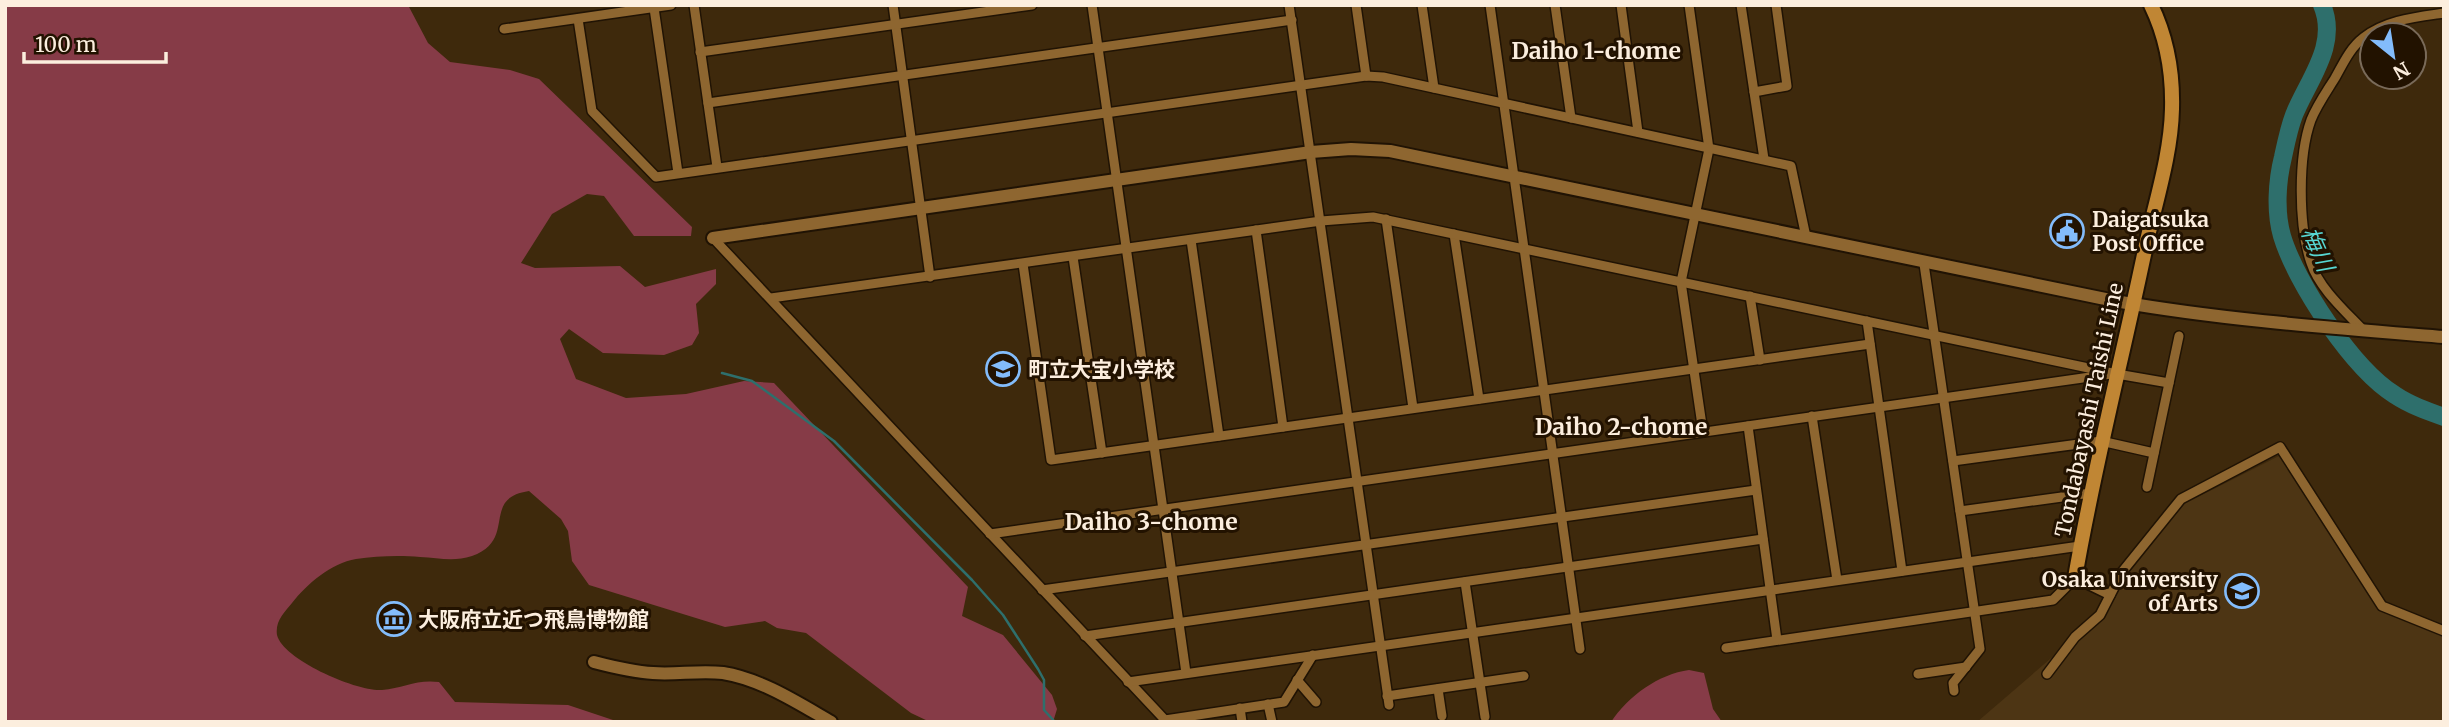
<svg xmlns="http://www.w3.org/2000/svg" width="2449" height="727" font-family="Merriweather,'Noto Sans JP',serif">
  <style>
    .built { fill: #4d3514 }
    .green { fill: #863b47 }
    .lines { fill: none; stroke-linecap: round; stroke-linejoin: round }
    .stream { stroke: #2e6f6c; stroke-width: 2.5 }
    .river { stroke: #2e6f6c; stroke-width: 18 }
    .street-casing { stroke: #201304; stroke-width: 12 }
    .secondary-casing { stroke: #201304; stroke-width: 16 }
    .primary-casing { stroke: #201304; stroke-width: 18 }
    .street { stroke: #8e6630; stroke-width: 9 }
    .secondary { stroke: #8e6630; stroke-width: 12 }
    .primary { stroke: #c08634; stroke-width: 14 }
    .labels { text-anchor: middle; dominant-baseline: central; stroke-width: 6; stroke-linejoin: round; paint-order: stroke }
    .poi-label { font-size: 21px; font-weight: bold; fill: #fceede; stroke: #221200; text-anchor: start }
    .street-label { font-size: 21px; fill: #fceede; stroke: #221200 }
    .neighbourhood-label { font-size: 23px; font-weight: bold; fill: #fceede; stroke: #221200 }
    .water-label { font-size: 23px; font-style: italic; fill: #57d6d2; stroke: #221200 }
  </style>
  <rect width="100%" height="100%" fill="#3e290c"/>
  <polygon class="built" points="2281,455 2379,610 2444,635 2444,722 1977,722 2107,610 2129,573 2184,504"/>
  <g class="green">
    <path d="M5 5H408L428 43 450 62 510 70 539 79 692 227 691 236H634L604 196 587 194 552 214 521 263 535 268 620 266 645 287 716 269V284L696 304 699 333 692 345 664 355 603 353 569 329 560 339 576 379 626 398 686 394 744 381 774 383 968 587 962 616 1003 635 1052 695 1057 709 1053 722H930L911 713 806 633 777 628 765 621 725 627 589 585 572 561 568 531 561 519 529 491C480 498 518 540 472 556 454 562 439 558 420 557 400 555 376 556 356 559 331 563 307 584 292 603 284 613 275 621 277 635 283 660 358 692 382 690 403 688 417 679 439 682L455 702 568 705 619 722H5Z"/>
    <path d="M1689 670 1704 673 1713 709 1722 722H1611C1628 696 1659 674 1689 670Z"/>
  </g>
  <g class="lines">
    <polyline class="stream" points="722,373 752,381 834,441 972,580 1003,615 1038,669 1044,680 1044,710 1055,722"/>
    <path class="river" d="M2322 5C2339 45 2308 80 2294 115 2289 128 2286 143 2283 157 2277 181 2275 212 2282 236 2296 283 2353 369 2395 395 2410 405 2427 411 2444 417"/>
    <g class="street-casing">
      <g id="street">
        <polyline points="694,5 717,167"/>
        <polyline points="893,5 930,277"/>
        <polyline points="1092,5 1186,673"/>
        <polyline points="1289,5 1389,705"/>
        <polyline points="1356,5 1366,76"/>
        <polyline points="1422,5 1434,88"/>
        <polyline points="1490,5 1580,649"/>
        <polyline points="1555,5 1571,118"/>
        <polyline points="1621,5 1638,132"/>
        <polyline points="1689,5 1709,149 1681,282 1703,432"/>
        <polyline points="1741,5 1764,159"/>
        <polyline points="654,8 678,173"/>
        <polyline points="578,19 592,111 656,177 1366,76 1383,77 1791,166 1806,237"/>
        <polyline points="504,29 671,5"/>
        <polyline points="700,52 1032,5"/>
        <polyline points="1754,92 1787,86 1776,5"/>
        <polyline points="708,103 1292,20"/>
        <polyline points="1386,219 1413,408"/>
        <polyline points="1256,230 1283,427"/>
        <polyline points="1454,234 1479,399"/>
        <polyline points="713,238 1165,720 1284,702 1313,655"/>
        <polyline points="1191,240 1219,436"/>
        <polyline points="1073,257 1102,453"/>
        <polyline points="1023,264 1051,460 1870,344"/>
        <polyline points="1924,264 1980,649 1953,683 1954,691"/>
        <polyline points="1750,296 1760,360"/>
        <polyline points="771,298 1321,221 1373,217 2117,374 2169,383"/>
        <polyline points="1867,321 1902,571"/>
        <path d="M2363 330C2345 311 2319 288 2311 263 2298 225 2298 156 2311 120 2317 105 2327 91 2335 78 2343 64 2350 48 2363 38 2385 20 2417 17 2444 13"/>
        <polyline points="1812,416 1837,580"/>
        <polyline points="1748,426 1777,640"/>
        <polyline points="1953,461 2101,441 2154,453"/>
        <polyline points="2147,487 2179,336"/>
        <polyline points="1960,511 2091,493"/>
        <polyline points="990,534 2111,374"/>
        <polyline points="1465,582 1485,717"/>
        <polyline points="1042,590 1756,490"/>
        <polyline points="1085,636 1763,539"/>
        <polyline points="1726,648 2053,600 2075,578 2110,595"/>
        <polyline points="1918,674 1966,667"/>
        <polyline points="2047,674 2075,637 2100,615 2122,572 2181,499 2280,447 2382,606 2444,631"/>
        <polyline points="1297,680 1316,702"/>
        <polyline points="1128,682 2080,546"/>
        <polyline points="1438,689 1442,716"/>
        <polyline points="1387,696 1524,676"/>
        <polyline points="1268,704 1272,722"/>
        <polyline points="1240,708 1242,722"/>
      </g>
    </g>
    <g class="secondary-casing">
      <g id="secondary">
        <path d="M713 238 1311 152 1351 149 1390 151 2115 301C2223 320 2334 328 2444 337"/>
        <path d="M594 662C613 667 633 672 653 673 676 675 699 670 723 673 761 679 798 703 831 722"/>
      </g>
    </g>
    <g class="primary-casing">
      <path id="primary" d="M2075 578C2094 466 2123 356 2146 245 2156 200 2171 154 2172 109 2173 72 2167 38 2151 5"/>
    </g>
    <use href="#street" class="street"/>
    <use href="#secondary" class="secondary"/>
    <use href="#primary" class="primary"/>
  </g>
  <defs>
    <g id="civic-ring" transform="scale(1.75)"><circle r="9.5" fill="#221200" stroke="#83bcfb" stroke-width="1.5"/><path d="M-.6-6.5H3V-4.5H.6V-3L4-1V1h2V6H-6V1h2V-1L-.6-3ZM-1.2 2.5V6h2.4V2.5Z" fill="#83bcfb"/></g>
    <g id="school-ring" transform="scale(1.75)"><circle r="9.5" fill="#221200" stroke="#83bcfb" stroke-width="1.5"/><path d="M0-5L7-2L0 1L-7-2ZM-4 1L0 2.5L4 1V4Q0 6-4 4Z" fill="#83bcfb"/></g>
    <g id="university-ring" transform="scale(1.75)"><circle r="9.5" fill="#221200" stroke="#83bcfb" stroke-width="1.5"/><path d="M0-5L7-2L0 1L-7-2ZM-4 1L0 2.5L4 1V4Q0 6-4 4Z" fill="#83bcfb"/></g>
    <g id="museum-ring" transform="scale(1.75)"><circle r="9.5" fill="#221200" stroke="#83bcfb" stroke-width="1.5"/><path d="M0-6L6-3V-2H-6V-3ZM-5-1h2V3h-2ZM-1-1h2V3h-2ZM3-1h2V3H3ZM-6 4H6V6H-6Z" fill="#83bcfb"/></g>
  </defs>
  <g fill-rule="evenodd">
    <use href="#civic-ring" x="2067" y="231"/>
    <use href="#school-ring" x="1003" y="369"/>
    <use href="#university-ring" x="2242" y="591"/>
    <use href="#museum-ring" x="394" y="619"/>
  </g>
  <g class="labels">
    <g class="poi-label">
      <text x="2092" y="219">Daigatsuka<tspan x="2092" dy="24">Post Office</tspan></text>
      <text x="1028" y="369">町立大宝小学校</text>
      <text x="2218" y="579" text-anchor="end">Osaka University<tspan x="2218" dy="24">of Arts</tspan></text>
      <text x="418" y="619">大阪府立近つ飛鳥博物館</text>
    </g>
    <g class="street-label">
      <text transform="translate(2089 410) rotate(-78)">Tondabayashi Taishi Line</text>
    </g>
    <g class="neighbourhood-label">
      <text x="1596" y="50">Daiho 1-chome</text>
      <text x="1621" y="426">Daiho 2-chome</text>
      <text x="1151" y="521">Daiho 3-chome</text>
    </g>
    <g class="water-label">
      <text transform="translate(2318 249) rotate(66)">梅川</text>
    </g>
  </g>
  <rect width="2449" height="727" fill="none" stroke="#fceede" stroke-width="14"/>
  <g transform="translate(2393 56) rotate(150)"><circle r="33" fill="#221200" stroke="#796a59" stroke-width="2"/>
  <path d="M0-5L12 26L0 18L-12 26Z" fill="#83bcfb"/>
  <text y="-10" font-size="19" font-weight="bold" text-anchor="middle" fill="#fceede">N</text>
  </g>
  <path d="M24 52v10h142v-10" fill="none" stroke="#fceede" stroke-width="3.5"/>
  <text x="35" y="52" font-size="21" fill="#fceede" stroke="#221200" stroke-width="5" paint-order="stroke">100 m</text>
</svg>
